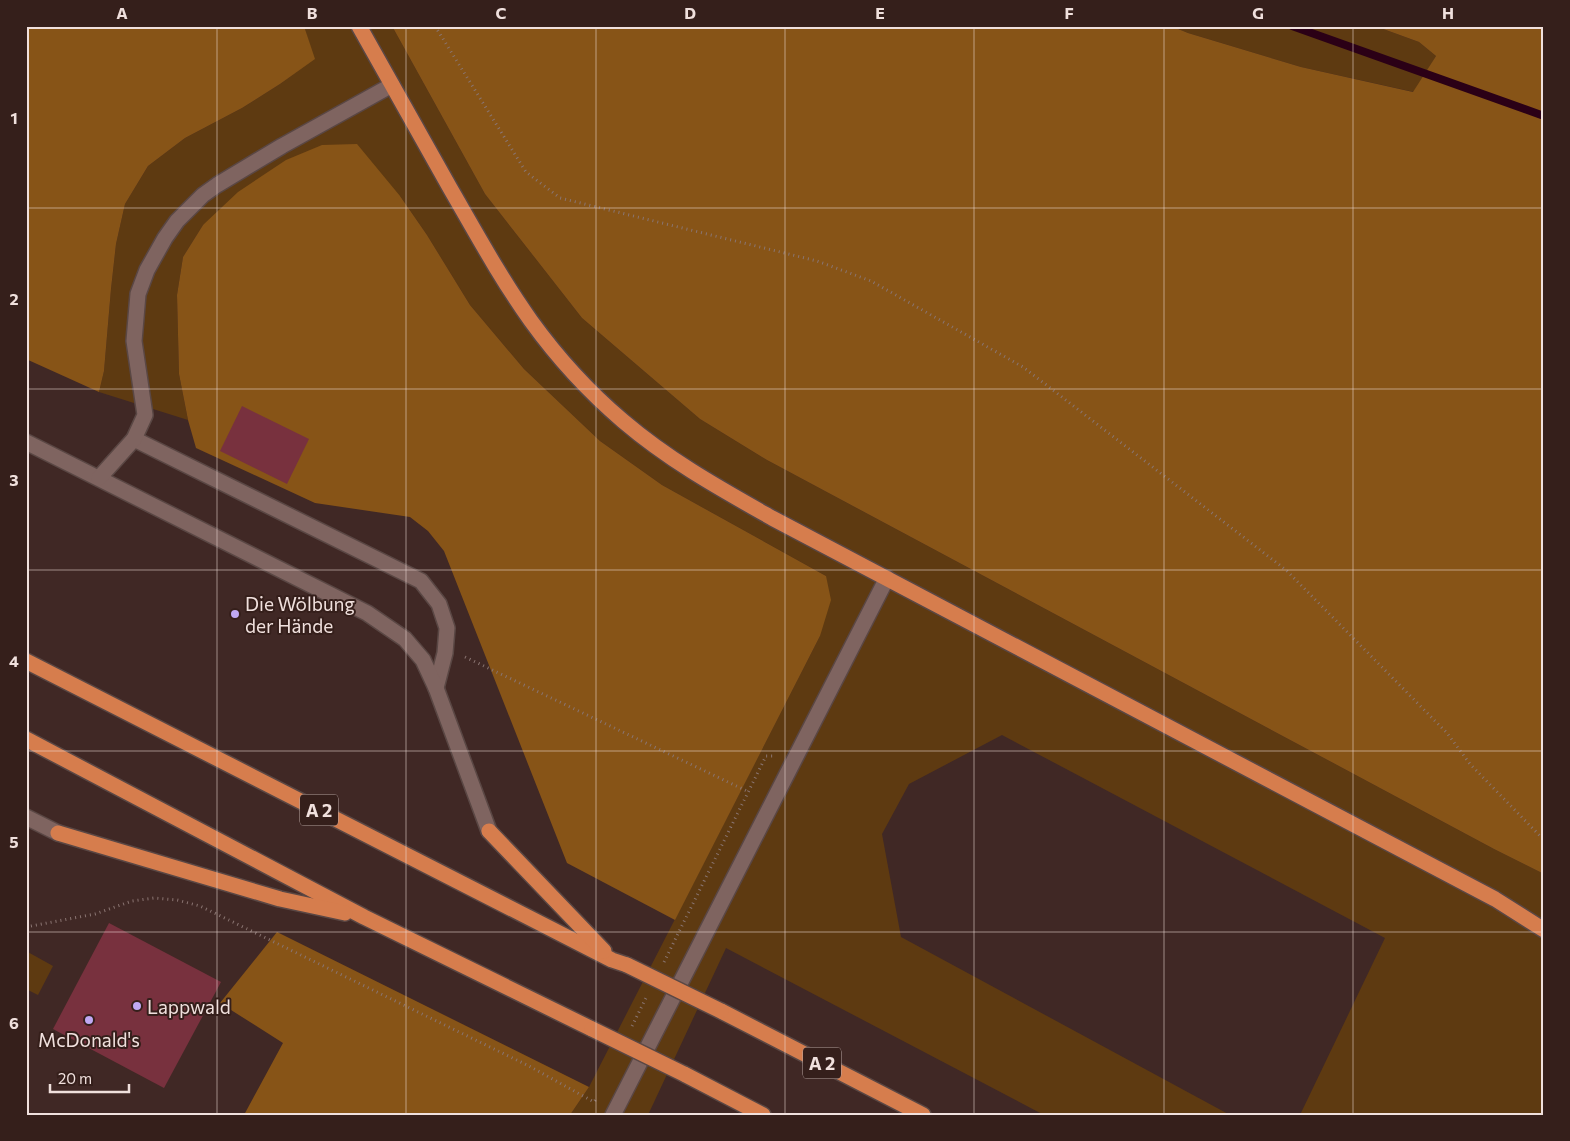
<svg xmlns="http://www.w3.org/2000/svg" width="1570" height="1141" font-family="Commissioner,sans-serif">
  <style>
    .green { fill: #5e3a11 }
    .forest { fill: #875417 }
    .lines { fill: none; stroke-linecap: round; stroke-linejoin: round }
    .stream { stroke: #2b0016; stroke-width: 8 }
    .building { fill: #78313e }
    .lane-casing { stroke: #5a4744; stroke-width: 18 }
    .highway-casing { stroke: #5a4744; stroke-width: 18 }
    .path { stroke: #8a7572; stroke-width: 3; stroke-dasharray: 1 4; stroke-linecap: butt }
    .lane { stroke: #7f6460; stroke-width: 15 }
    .highway { stroke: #d67d4d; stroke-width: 15 }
    .highway-bridge-casing { stroke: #5a4744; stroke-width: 18; stroke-linecap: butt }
    .highway-bridge { stroke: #d67d4d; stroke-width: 15 }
    .grid { fill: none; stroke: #f0e0dd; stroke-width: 1; stroke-opacity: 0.55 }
    .poi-dot { fill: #c0a8f3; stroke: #351f1b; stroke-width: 2 }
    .labels { text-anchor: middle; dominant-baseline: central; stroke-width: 4; stroke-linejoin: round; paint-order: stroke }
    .shield { fill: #351f1b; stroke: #b8a6a3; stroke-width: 1 }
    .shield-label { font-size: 18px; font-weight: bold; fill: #f0e0dd }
    .poi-label { font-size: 19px; fill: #f0e0dd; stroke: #351f1b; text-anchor: start }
    .neatline { fill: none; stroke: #f0e0dd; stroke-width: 2 }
    .grid-label { font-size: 16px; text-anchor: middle; font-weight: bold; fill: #f0e0dd }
  </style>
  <rect width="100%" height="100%" fill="#402825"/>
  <g class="green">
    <polygon points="304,26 392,26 485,194 582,318 700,419 767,460 1494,849 1544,874 1544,1115 1300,1115 1385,938 1002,735 909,784 882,834 901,937 1230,1115 1044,1115 726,948 648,1115 570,1115 589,1087 820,636 826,576 662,485 600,441 524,369 470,305 427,235 400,196 203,225 183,257 177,295 179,374 188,420 99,392 104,371 111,289 116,244 125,204 148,166 185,138 242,108 280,84 314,59"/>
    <polygon points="1171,26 1375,26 1419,42 1436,56 1414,92 1301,67 1188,33"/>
    <polygon points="26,951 53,966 38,995 26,989"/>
  </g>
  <g class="forest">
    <polygon points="26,26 304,26 315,59 280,84 242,108 185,138 148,166 125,204 116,244 111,289 104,371 99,392 26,359"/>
    <polygon points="392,26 1171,26 1188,33 1301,67 1413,92 1436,56 1419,42 1375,26 1544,26 1544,874 1494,849 767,460 700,419 582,318 485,194"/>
    <polygon points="357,144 400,196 427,235 470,305 524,369 600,441 662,485 826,576 831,600 820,636 675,920 567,863 444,551 428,531 410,517 315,503 196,448 188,420 179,374 177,295 183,257 203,225 238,192 286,160 322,145"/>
    <polygon points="277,932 589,1087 570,1115 244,1115 283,1043 220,1003"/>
  </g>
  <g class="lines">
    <polyline class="stream" points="1292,26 1544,116"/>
  </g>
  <g class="building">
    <polygon points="242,406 309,439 287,484 220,451"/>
    <polygon points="109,923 221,982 164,1088 53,1029"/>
  </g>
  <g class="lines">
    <g class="lane-casing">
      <g id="lane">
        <polyline points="134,439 421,581 439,604 447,628 445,653 436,688"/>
        <polyline points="26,442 367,613 405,639 423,660 436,688 489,831"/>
        <polyline points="99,478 134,439 145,415 134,341 138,294 147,270 165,238 177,221 203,195 217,185 282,146 392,85"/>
        <polyline points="26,817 58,833"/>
        <polyline points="613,1115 887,578"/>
      </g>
    </g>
    <g class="highway-casing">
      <g id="highway">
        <path d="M359 26C389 80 420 134 450 188 476 233 501 279 531 321 557 357 589 392 623 421 670 461 719 488 772 518L1495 899 1544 930"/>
        <polyline points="26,661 612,960 627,965"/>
        <polyline points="26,739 364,917 592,1029"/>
        <polyline points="489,831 604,951"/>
        <polyline points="58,833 280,899 345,913"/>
        <polyline points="721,1011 923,1115"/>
        <polyline points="684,1074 763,1115"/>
      </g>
    </g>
    <g class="path">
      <polyline points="435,26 526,172 560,198 817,261 871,281 1023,367 1286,570 1447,733 1470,764 1544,840"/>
      <polyline points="465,657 749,792"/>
      <polyline points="26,927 95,914 132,901 154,898 177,900 200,906 529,1066 594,1102 596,1099"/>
      <polyline points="664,962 766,756 773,756"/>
      <polyline points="632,1026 647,996"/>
    </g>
    <use href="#lane" class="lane"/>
    <use href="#highway" class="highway"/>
    <g class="highway-bridge-casing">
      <g id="highway-bridge">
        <polyline points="627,965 721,1011"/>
        <polyline points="592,1029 684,1074"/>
      </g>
    </g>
    <use href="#highway-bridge" class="highway-bridge"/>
  </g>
  <path class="grid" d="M217 26V1115M406 26V1115M596 26V1115M785 26V1115M974 26V1115M1164 26V1115M1353 26V1115M26 208H1544M26 389H1544M26 570H1544M26 751H1544M26 932H1544"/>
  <g class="poi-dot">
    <circle cx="235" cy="614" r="5"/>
    <circle cx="137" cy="1006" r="5"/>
    <circle cx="89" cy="1020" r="5"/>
  </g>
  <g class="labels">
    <g class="shield">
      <rect x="300" y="794.5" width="38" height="31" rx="4"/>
      <rect x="803" y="1047.5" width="38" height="31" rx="4"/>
    </g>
    <g class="shield-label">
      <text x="319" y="810">A 2</text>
      <text x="822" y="1063">A 2</text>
    </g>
    <g class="poi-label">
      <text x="245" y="603">Die Wölbung<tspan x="245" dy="22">der Hände</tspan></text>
      <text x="147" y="1006">Lappwald</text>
      <text x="89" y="1039" text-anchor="middle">McDonald's</text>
    </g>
  </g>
  <rect width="1570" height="1141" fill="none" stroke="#351f1b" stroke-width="55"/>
  <path d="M50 1084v8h79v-8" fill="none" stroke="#f0e0dd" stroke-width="2.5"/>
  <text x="58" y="1084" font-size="15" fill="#f0e0dd" stroke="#351f1b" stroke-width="4" paint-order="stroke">20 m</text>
  <rect x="28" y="28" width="1514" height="1086" class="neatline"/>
  <g class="grid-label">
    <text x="122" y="19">A</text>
    <text x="312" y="19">B</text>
    <text x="501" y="19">C</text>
    <text x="690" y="19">D</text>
    <text x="880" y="19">E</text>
    <text x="1069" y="19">F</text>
    <text x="1258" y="19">G</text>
    <text x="1448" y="19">H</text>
    <text x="14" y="124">1</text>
    <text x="14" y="305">2</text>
    <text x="14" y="486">3</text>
    <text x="14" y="667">4</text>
    <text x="14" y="848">5</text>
    <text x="14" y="1029">6</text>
  </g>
</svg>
